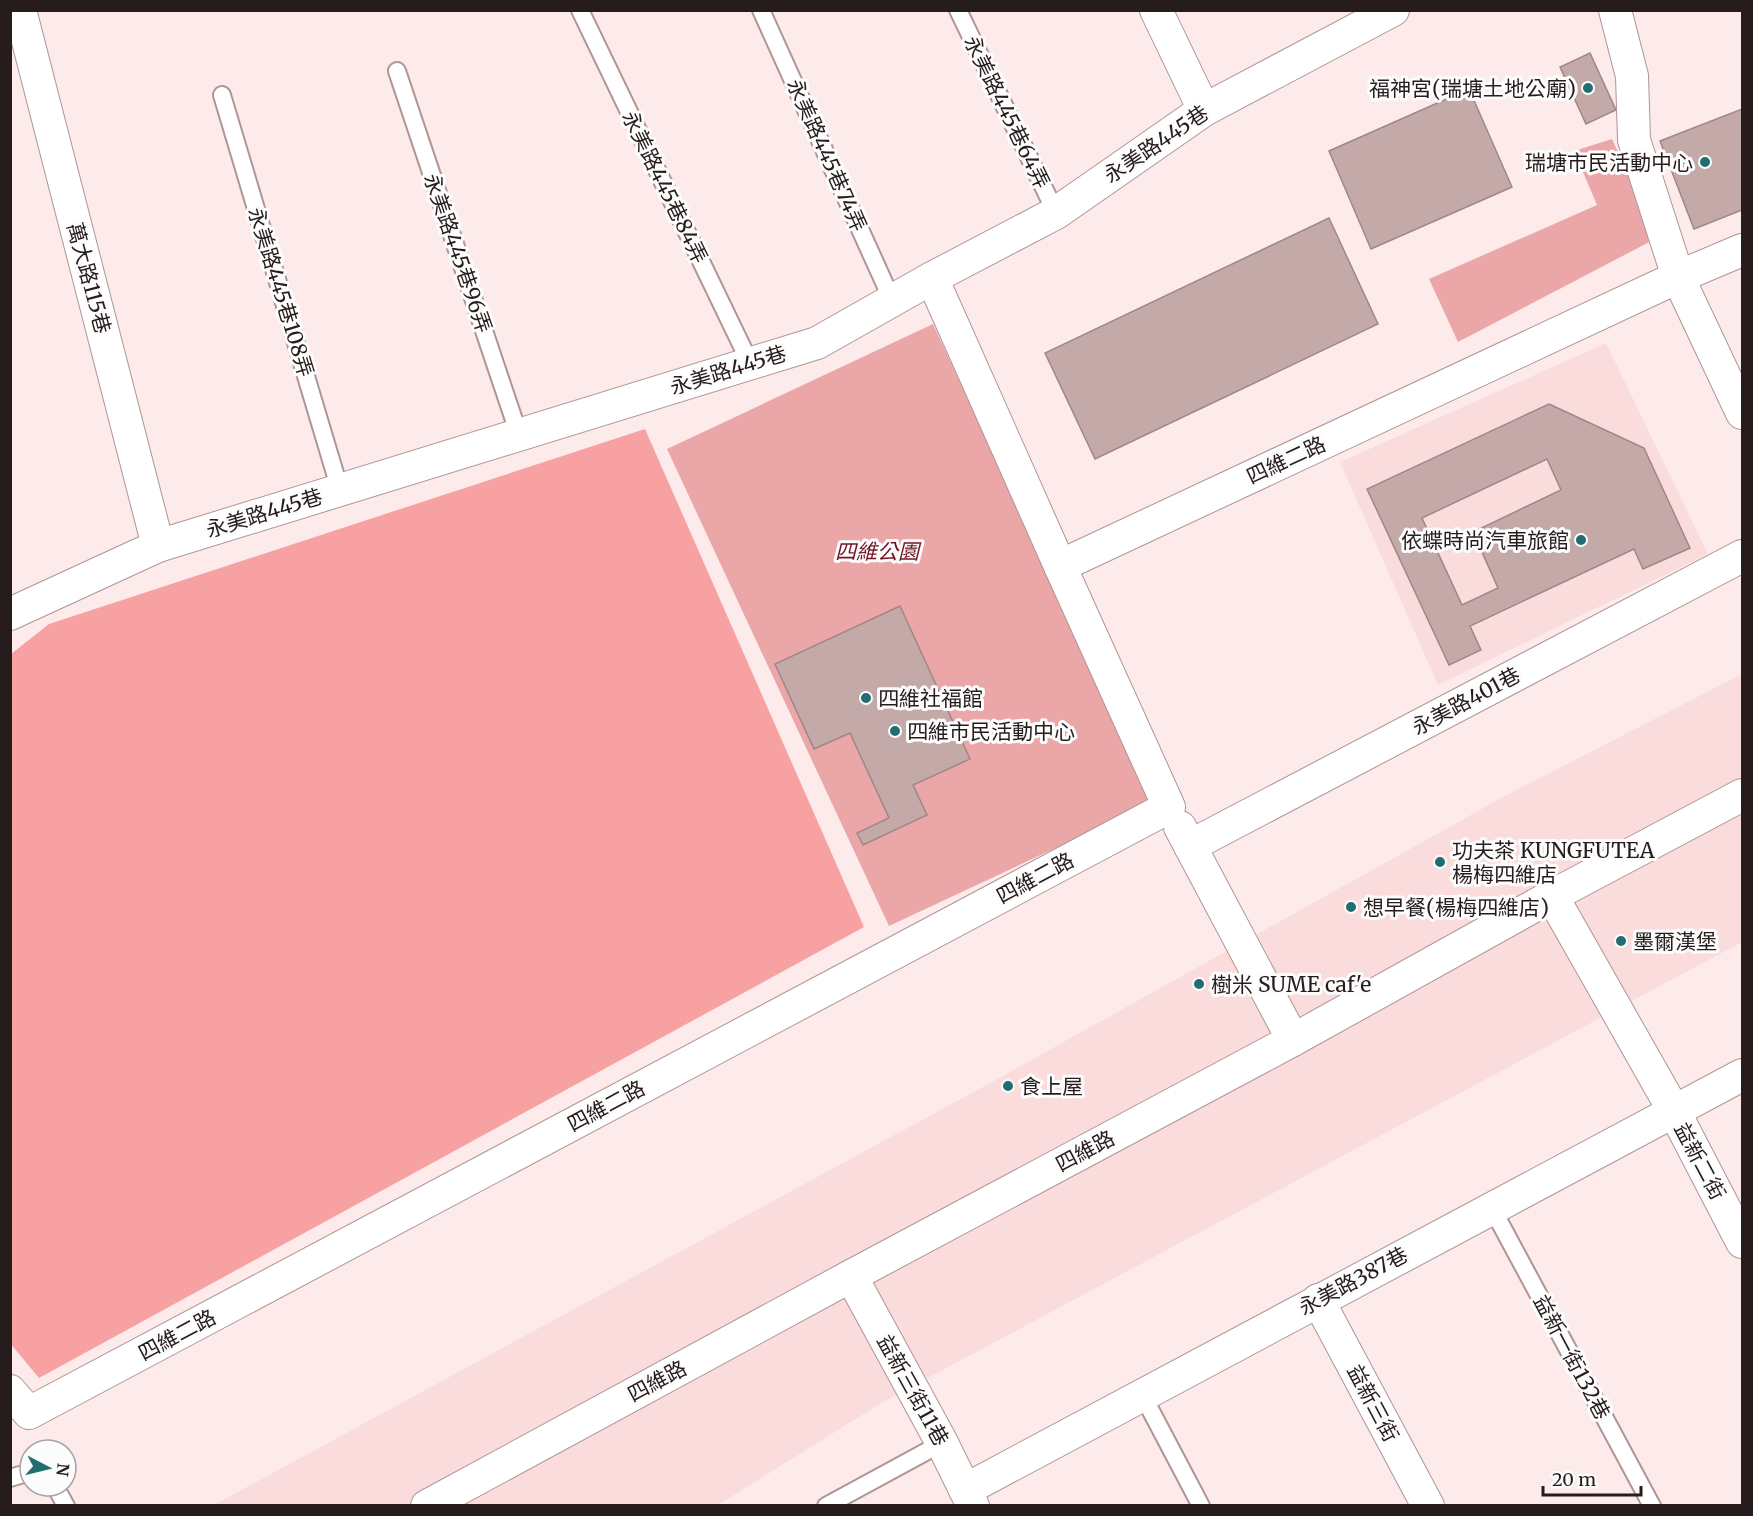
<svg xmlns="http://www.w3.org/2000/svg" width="1753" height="1516" font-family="Merriweather,'Noto Sans TC',serif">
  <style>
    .built { fill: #fadcdc }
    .green { fill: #eba6a7 }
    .forest { fill: #f7a1a3 }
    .building { fill: #c4a9a9; stroke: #a08786; stroke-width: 1.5; fill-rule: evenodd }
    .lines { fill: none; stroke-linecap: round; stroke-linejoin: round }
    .service-casing { stroke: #af9595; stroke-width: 20 }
    .minor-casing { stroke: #af9595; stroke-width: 34 }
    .service { stroke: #fff; stroke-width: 16 }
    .minor { stroke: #fff; stroke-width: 32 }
    .poi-dot { fill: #226d72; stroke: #fcfcfc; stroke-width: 2 }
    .labels { text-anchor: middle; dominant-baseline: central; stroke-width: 6; stroke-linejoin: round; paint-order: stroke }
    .poi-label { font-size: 21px; fill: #261c1c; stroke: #fcfcfc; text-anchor: start }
    .street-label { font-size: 21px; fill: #261c1c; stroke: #fcfcfc }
    .park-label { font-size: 21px; font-style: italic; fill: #711322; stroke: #fcfcfc }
  </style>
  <rect width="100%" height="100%" fill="#fcebea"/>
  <g class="built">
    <polygon points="1606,343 1708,554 1438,685 1340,462"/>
    <polygon points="1742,674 1742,942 883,1402 718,1505 212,1506 992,1082 1503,797"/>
  </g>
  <g class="green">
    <polygon points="1612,139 1657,238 1458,342 1429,279 1597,205 1574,151"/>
    <polygon points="933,324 1154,802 889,926 667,449"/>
  </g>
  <polygon class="forest" points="645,429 864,927 39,1378 10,1343 11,654 49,624"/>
  <g class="building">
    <polygon points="1590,53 1616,110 1586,124 1560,67"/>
    <polygon points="1469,89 1512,187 1371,249 1329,151"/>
    <polygon points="1742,109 1742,210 1694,229 1660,141"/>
    <polygon points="1329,218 1378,324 1095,459 1045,353"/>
    <path d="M1549 404 1644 448 1690 548 1643 569 1634 549 1470 626 1481 650 1449 665 1367 489ZM1547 459 1561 490 1473 532 1498 588 1462 605 1422 518Z"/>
    <polygon points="900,606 970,759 913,785 927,815 863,845 857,833 889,818 850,733 814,749 775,664"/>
  </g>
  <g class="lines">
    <g class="service-casing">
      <g id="service">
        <polyline points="580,10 750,363"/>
        <polyline points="761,10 892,300"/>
        <polyline points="958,10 1056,213"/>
        <polyline points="397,71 519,435"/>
        <polyline points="222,95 340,490"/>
        <polyline points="1492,1208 1652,1506"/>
        <polyline points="1142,1394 1201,1506"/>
        <polyline points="10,1478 30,1472"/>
        <polyline points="55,1486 66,1506"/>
        <polyline points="826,1506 942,1443"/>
      </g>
    </g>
    <g class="minor-casing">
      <g id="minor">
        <polyline points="20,10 158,546"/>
        <polyline points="1156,10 1204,110"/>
        <polyline points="1615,10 1632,76 1634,140 1678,277 1742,413"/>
        <polyline points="1060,566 1678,277 1742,250"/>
        <polyline points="10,614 158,546 817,343 932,278 1056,213 1204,110 1393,10"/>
        <polyline points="1180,827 1293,1040"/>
        <polyline points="1190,846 1742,556"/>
        <polyline points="1552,896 1674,1111 1742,1242"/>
        <polyline points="851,1276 942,1443 973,1506"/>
        <polyline points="1318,1300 1428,1506"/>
        <polyline points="10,1391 29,1413 1169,807 1060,566 932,278"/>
        <polyline points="965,1490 1742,1075"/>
        <polyline points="427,1506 851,1276 1293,1040 1552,896 1742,795"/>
      </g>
    </g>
    <use href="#service" class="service"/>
    <use href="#minor" class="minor"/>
  </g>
  <g class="poi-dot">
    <circle cx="1588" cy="88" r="6"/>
    <circle cx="1705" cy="162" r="6"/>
    <circle cx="1581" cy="540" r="6"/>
    <circle cx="866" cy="698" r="6"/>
    <circle cx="895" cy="731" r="6"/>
    <circle cx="1440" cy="862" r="6"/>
    <circle cx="1351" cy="907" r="6"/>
    <circle cx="1621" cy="941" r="6"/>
    <circle cx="1199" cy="984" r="6"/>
    <circle cx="1008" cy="1086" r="6"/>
  </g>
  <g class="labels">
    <g class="poi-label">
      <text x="1576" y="88" text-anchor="end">福神宮(瑞塘土地公廟)</text>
      <text x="1693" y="162" text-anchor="end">瑞塘市民活動中心</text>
      <text x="1569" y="540" text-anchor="end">依蝶時尚汽車旅館</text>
      <text x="878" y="698">四維社福館</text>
      <text x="907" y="731">四維市民活動中心</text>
      <text x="1452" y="850">功夫茶 KUNGFUTEA<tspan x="1452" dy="24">楊梅四維店</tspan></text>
      <text x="1363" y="907">想早餐(楊梅四維店)</text>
      <text x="1633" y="941">墨爾漢堡</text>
      <text x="1211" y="984">樹米 SUME caf'e</text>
      <text x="1020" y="1086">食上屋</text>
    </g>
    <g class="street-label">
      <text transform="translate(1007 112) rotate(64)">永美路445巷64弄</text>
      <text transform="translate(1156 144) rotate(-34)">永美路445巷</text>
      <text transform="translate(827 155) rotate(66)">永美路445巷74弄</text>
      <text transform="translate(665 187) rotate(64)">永美路445巷84弄</text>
      <text transform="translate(458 253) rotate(71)">永美路445巷96弄</text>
      <text transform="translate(89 278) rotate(75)">萬大路115巷</text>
      <text transform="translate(281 292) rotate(73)">永美路445巷108弄</text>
      <text transform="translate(728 370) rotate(-17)">永美路445巷</text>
      <text transform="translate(1286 460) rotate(-25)">四維二路</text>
      <text transform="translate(264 513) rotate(-17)">永美路445巷</text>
      <text transform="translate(1466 701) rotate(-28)">永美路401巷</text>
      <text transform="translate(1035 878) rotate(-28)">四維二路</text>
      <text transform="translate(606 1106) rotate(-28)">四維二路</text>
      <text transform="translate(1085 1151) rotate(-28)">四維路</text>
      <text transform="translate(1700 1161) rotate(62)">益新二街</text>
      <text transform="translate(1353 1281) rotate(-28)">永美路387巷</text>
      <text transform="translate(177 1335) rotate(-28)">四維二路</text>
      <text transform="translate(1572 1357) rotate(62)">益新一街132巷</text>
      <text transform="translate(657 1381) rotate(-28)">四維路</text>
      <text transform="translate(913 1390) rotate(61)">益新三街11巷</text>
      <text transform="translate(1373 1403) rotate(62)">益新三街</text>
    </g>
    <g class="park-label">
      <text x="877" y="551">四維公園</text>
    </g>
  </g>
  <rect width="1753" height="1516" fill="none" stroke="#261c1c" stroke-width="24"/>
  <g transform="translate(48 1468) rotate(97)"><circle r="28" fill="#fcfcfc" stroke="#a6a2a2" stroke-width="1.5"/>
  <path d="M0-4.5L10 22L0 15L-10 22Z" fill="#226d72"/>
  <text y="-9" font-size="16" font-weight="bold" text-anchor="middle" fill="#261c1c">N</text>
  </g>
  <path d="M1543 1486v9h98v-9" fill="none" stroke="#261c1c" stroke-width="3"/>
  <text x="1552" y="1486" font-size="18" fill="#261c1c" stroke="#fcfcfc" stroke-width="4.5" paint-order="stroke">20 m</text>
</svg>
